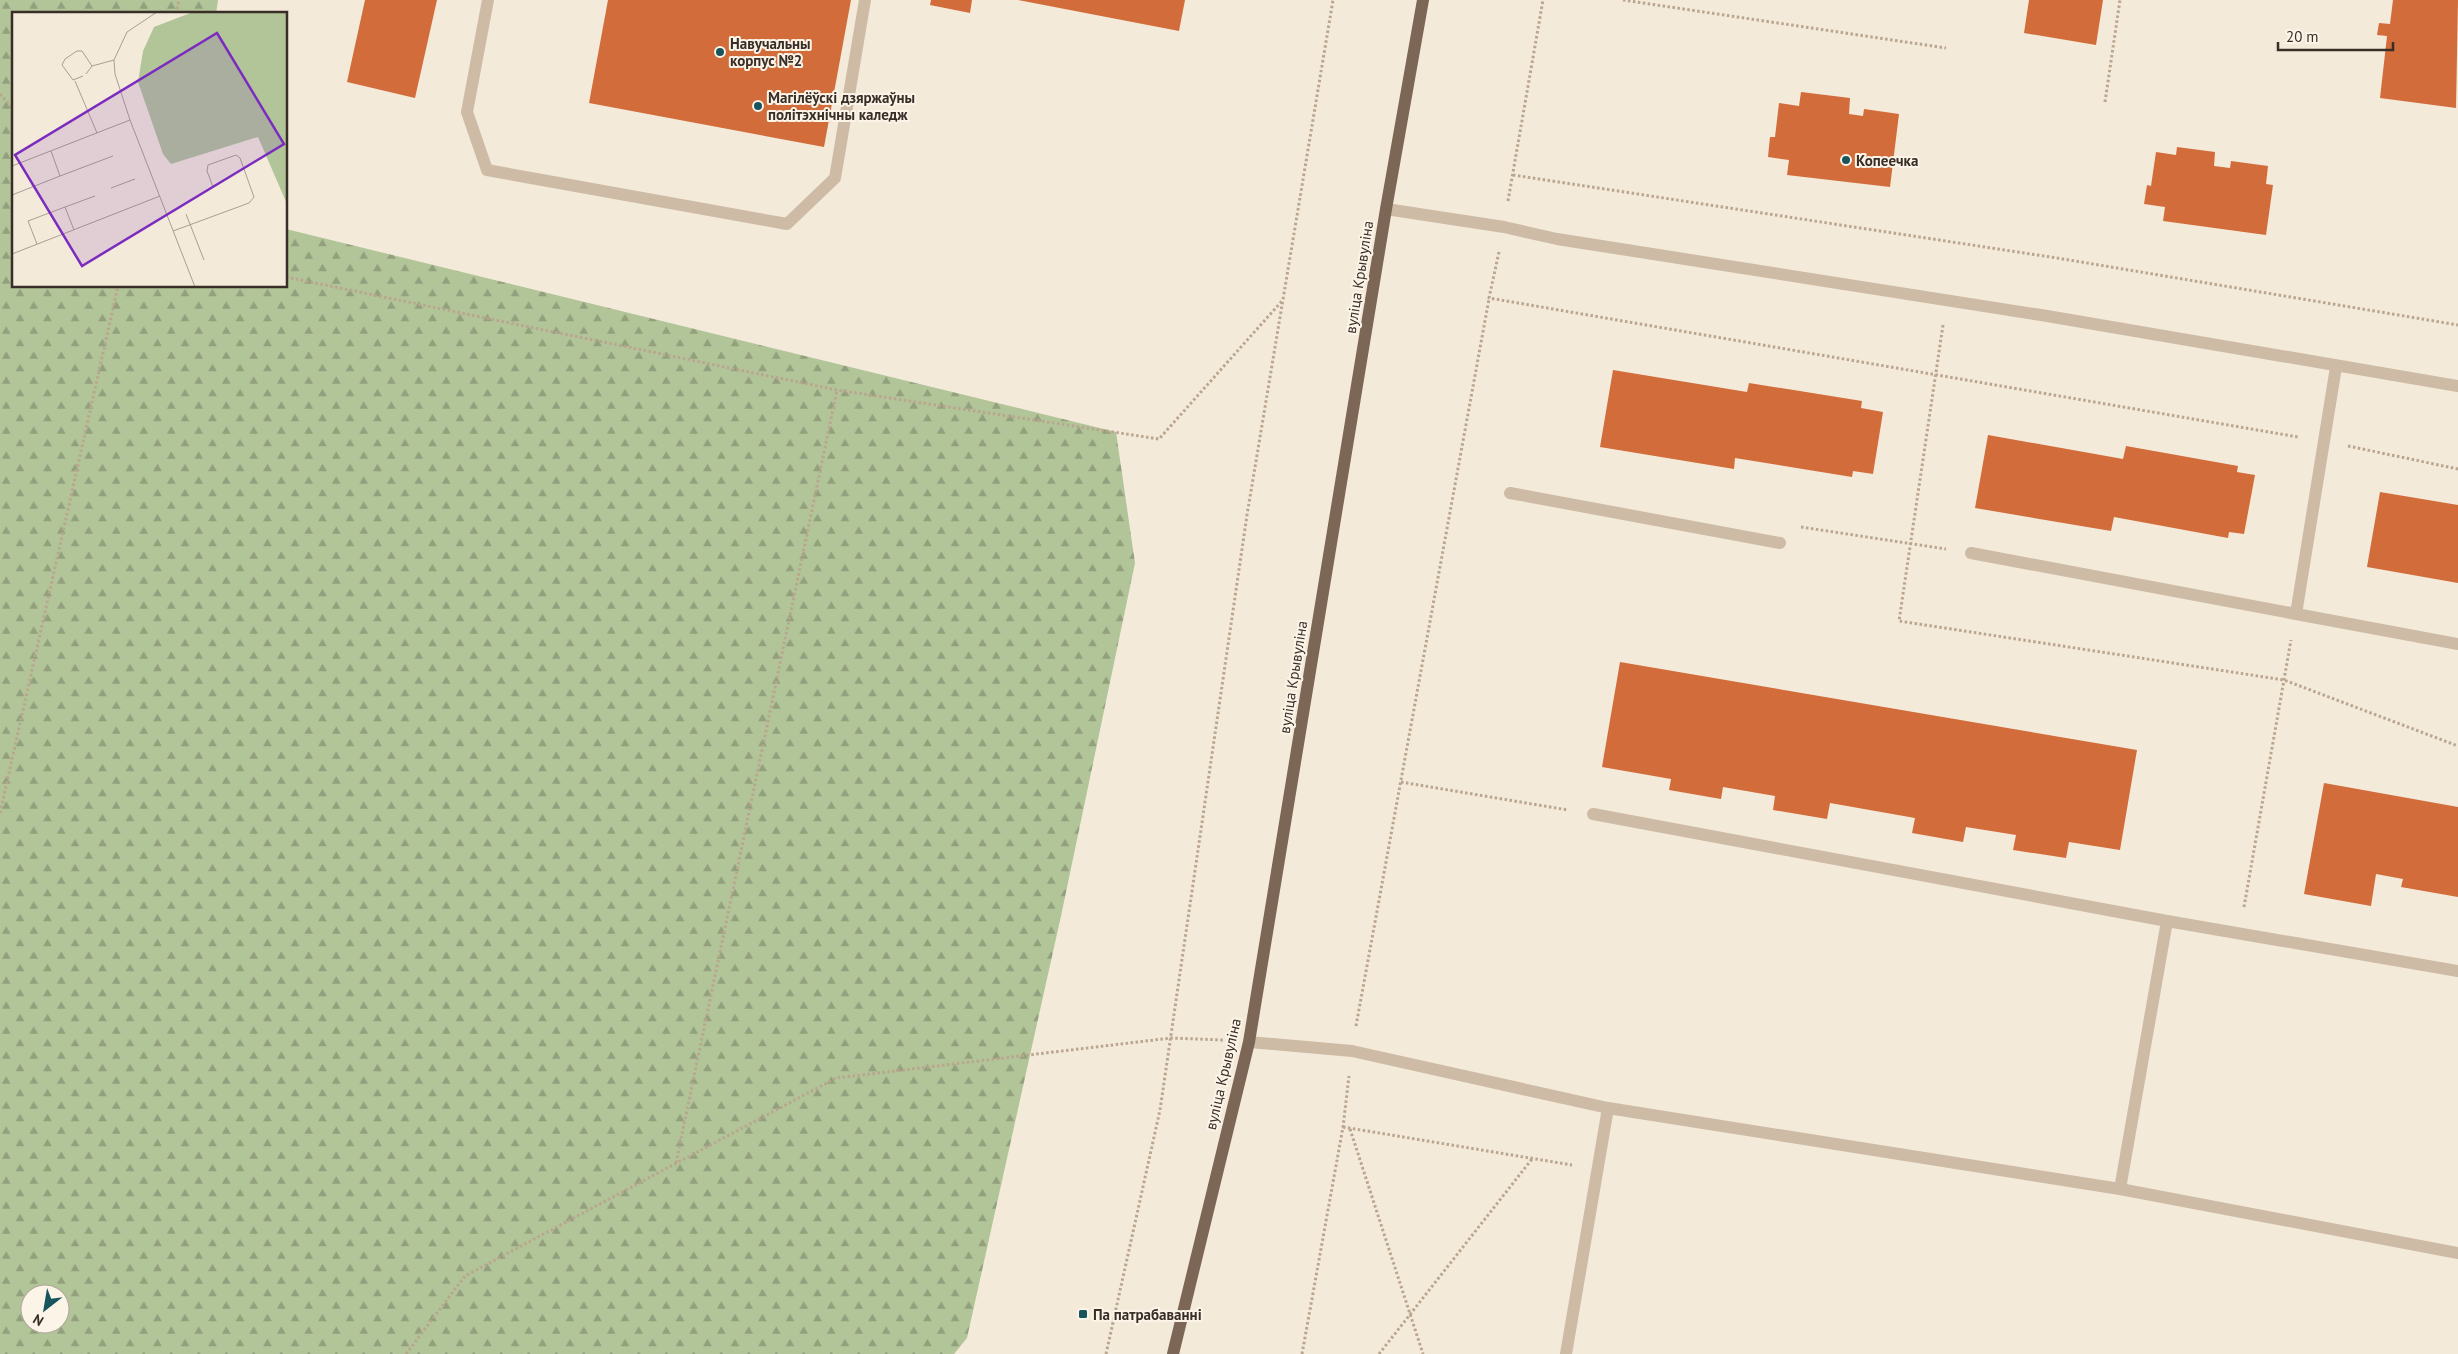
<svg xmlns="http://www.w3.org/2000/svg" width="2458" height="1354" font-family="'PT Sans',sans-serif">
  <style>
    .forest { fill: url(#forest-firs); fill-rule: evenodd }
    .building { fill: #d26c3b }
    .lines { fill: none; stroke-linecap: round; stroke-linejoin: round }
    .path { stroke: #baa58f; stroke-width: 3; stroke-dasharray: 2.5 2.5; stroke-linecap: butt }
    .minor { stroke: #cebba5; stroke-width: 12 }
    .major { stroke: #7c6656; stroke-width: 12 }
    .poi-dot { fill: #18545e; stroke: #fbf4e7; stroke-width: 2 }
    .labels { text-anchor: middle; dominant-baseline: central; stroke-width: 4; stroke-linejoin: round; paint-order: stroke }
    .poi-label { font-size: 15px; font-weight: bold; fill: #392e27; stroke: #fbf4e7; text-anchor: start }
    .street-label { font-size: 15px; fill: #392e27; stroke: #fbf4e7 }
    .inset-road { fill: none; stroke: #a99f92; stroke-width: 1 }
    .view { fill: #7b2cbf; fill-opacity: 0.15; stroke: #7b2cbf; stroke-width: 2.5 }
    .inset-edge { fill: none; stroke: #392e27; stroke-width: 2.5 }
  </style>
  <defs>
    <pattern id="forest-firs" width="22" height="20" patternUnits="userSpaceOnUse" patternTransform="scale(1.25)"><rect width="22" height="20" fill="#b2c599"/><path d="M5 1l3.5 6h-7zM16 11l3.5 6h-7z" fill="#92a07d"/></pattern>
  </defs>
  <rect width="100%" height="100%" fill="#f4eada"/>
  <path class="forest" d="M0 0H218L216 14H14V286H286V229L1116 432 1135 563 1061 916 967 1338 954 1354H0ZM30 1294H60V1324H30Z"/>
  <g class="building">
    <polygon points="365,0 437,0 415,98 347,82"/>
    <polygon points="608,0 851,0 824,147 589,103"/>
    <polygon points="931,0 972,0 970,13 930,5"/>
    <polygon points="1018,0 1185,0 1179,31"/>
    <polygon points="2029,0 2103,0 2096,45 2024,33"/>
    <polygon points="2393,0 2458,0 2456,108 2380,98 2387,36 2377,35 2379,23 2390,24"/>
    <polygon points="1801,92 1850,98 1849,114 1863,116 1864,109 1899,114 1890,187 1787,175 1789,160 1768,157 1770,137 1775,137 1779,103 1799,106"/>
    <polygon points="2177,147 2215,152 2214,166 2230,168 2231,161 2268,166 2266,184 2273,185 2266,235 2163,221 2165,207 2144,204 2147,185 2151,186 2156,152 2176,155"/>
    <polygon points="1613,370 1747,392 1749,383 1862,401 1861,408 1883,412 1873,474 1853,471 1852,477 1735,458 1734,469 1600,447"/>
    <polygon points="1988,435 2123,459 2126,446 2238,466 2237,472 2255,475 2244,534 2229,532 2228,538 2114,517 2111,531 1975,508"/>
    <polygon points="2380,492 2458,505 2458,583 2367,567"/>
    <polygon points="1620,662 2137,750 2120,850 2069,842 2066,858 2013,850 2016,835 1966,827 1963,842 1912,833 1915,818 1830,803 1827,819 1773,810 1775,796 1723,787 1721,799 1669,790 1671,779 1602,767"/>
    <polygon points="2324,783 2458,807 2458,897 2401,887 2403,879 2376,874 2371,906 2304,894"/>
  </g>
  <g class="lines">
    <g class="path">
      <polyline points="1623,0 1946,48"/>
      <polyline points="176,14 179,0"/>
      <polyline points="0,94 14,110"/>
      <polyline points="2105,102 2120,0"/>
      <polyline points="1513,175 2057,258 2458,325"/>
      <polyline points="1508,201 1543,0"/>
      <polyline points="1499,252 1489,298 2298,437"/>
      <polyline points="286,277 837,390 1159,439 1282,301"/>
      <polyline points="1943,325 1899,621 2284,680 2458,746"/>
      <polyline points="2348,446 2458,469"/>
      <polyline points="1801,527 1946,549"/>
      <polyline points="1401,782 1568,810"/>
      <polyline points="0,813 118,286"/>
      <polyline points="2244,907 2291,640"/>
      <polyline points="1356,1026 1489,299"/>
      <polyline points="1343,1127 1572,1165"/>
      <polyline points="1350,1129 1423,1354"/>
      <polyline points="676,1163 837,390"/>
      <polyline points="406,1354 465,1276 836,1078 1171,1038 1223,1040"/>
      <polyline points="1106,1354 1160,1110 1247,515 1333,0"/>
      <polyline points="1302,1354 1343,1127 1349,1076"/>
      <polyline points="1379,1354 1532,1159"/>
    </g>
    <g class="minor">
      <polyline points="488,0 467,112 487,170 787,224 835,178 865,0"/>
      <polyline points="1386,209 1504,227 1557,239 2047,316 2458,386"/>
      <polyline points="2336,367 2296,614 2458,644"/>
      <polyline points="1510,493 1780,543"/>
      <polyline points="1971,553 2296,614"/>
      <polyline points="1593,814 2167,921"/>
      <polyline points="1249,1042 1352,1051 1608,1108 2120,1189 2458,1253"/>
      <polyline points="2120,1189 2167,921 2458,971"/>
      <polyline points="1566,1354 1608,1108"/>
    </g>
    <polyline class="major" points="1173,1354 1249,1042 1386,209 1423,0"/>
  </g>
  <g class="poi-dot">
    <circle cx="720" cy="52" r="5"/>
    <circle cx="758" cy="106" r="5"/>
    <circle cx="1846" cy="160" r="5"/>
    <rect x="1078" y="1309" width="10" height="10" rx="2.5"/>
  </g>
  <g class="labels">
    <g class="poi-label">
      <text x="730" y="43">Навучальны<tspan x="730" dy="17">корпус №2</tspan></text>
      <text x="768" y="97">Магілёўскі дзяржаўны<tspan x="768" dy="17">політэхнічны каледж</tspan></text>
      <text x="1856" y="160">Копеечка</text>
      <text x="1093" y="1314">Па патрабаванні</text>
    </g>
    <g class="street-label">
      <text transform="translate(1359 277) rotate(-81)">вуліца Крывуліна</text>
      <text transform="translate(1293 677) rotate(-81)">вуліца Крывуліна</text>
      <text transform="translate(1223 1074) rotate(-77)">вуліца Крывуліна</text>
    </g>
  </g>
  <g transform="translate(12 12)">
    <rect width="275" height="275" fill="#f4eada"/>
    <path d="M181 0H275V192L246 125 159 152 151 142 126 70 131 39 142 15Z" fill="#b2c599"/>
    <path class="inset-road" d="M145 0 115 20 102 48 103 62 118 108 183 275M80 54 102 48M71 64 61 68 50 53 53 47 65 39H70L80 54 74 62M63 69 85 121M0 154 118 108M48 164 101 144M99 176 123 167M0 183 48 164 39 139M53 195 83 184M174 202 192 248M161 219 237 191 242 185 228 146 224 143 196 153 195 159 201 175M25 232 16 209 53 195 62 218M0 242 148 184"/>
    <path class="view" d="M205 21 272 132 70 254 3 143Z"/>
    <rect width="275" height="275" class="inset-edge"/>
  </g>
  <g transform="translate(45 1309) rotate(211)"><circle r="24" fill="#fbf4e7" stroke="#ada59a"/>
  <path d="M0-4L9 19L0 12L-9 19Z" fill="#18545e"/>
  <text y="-8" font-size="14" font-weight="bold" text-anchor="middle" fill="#392e27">N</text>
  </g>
  <path d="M2278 42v8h115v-8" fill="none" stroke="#392e27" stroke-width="2.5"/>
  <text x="2286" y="42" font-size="15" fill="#392e27" stroke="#fbf4e7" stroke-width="4" paint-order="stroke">20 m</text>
</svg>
